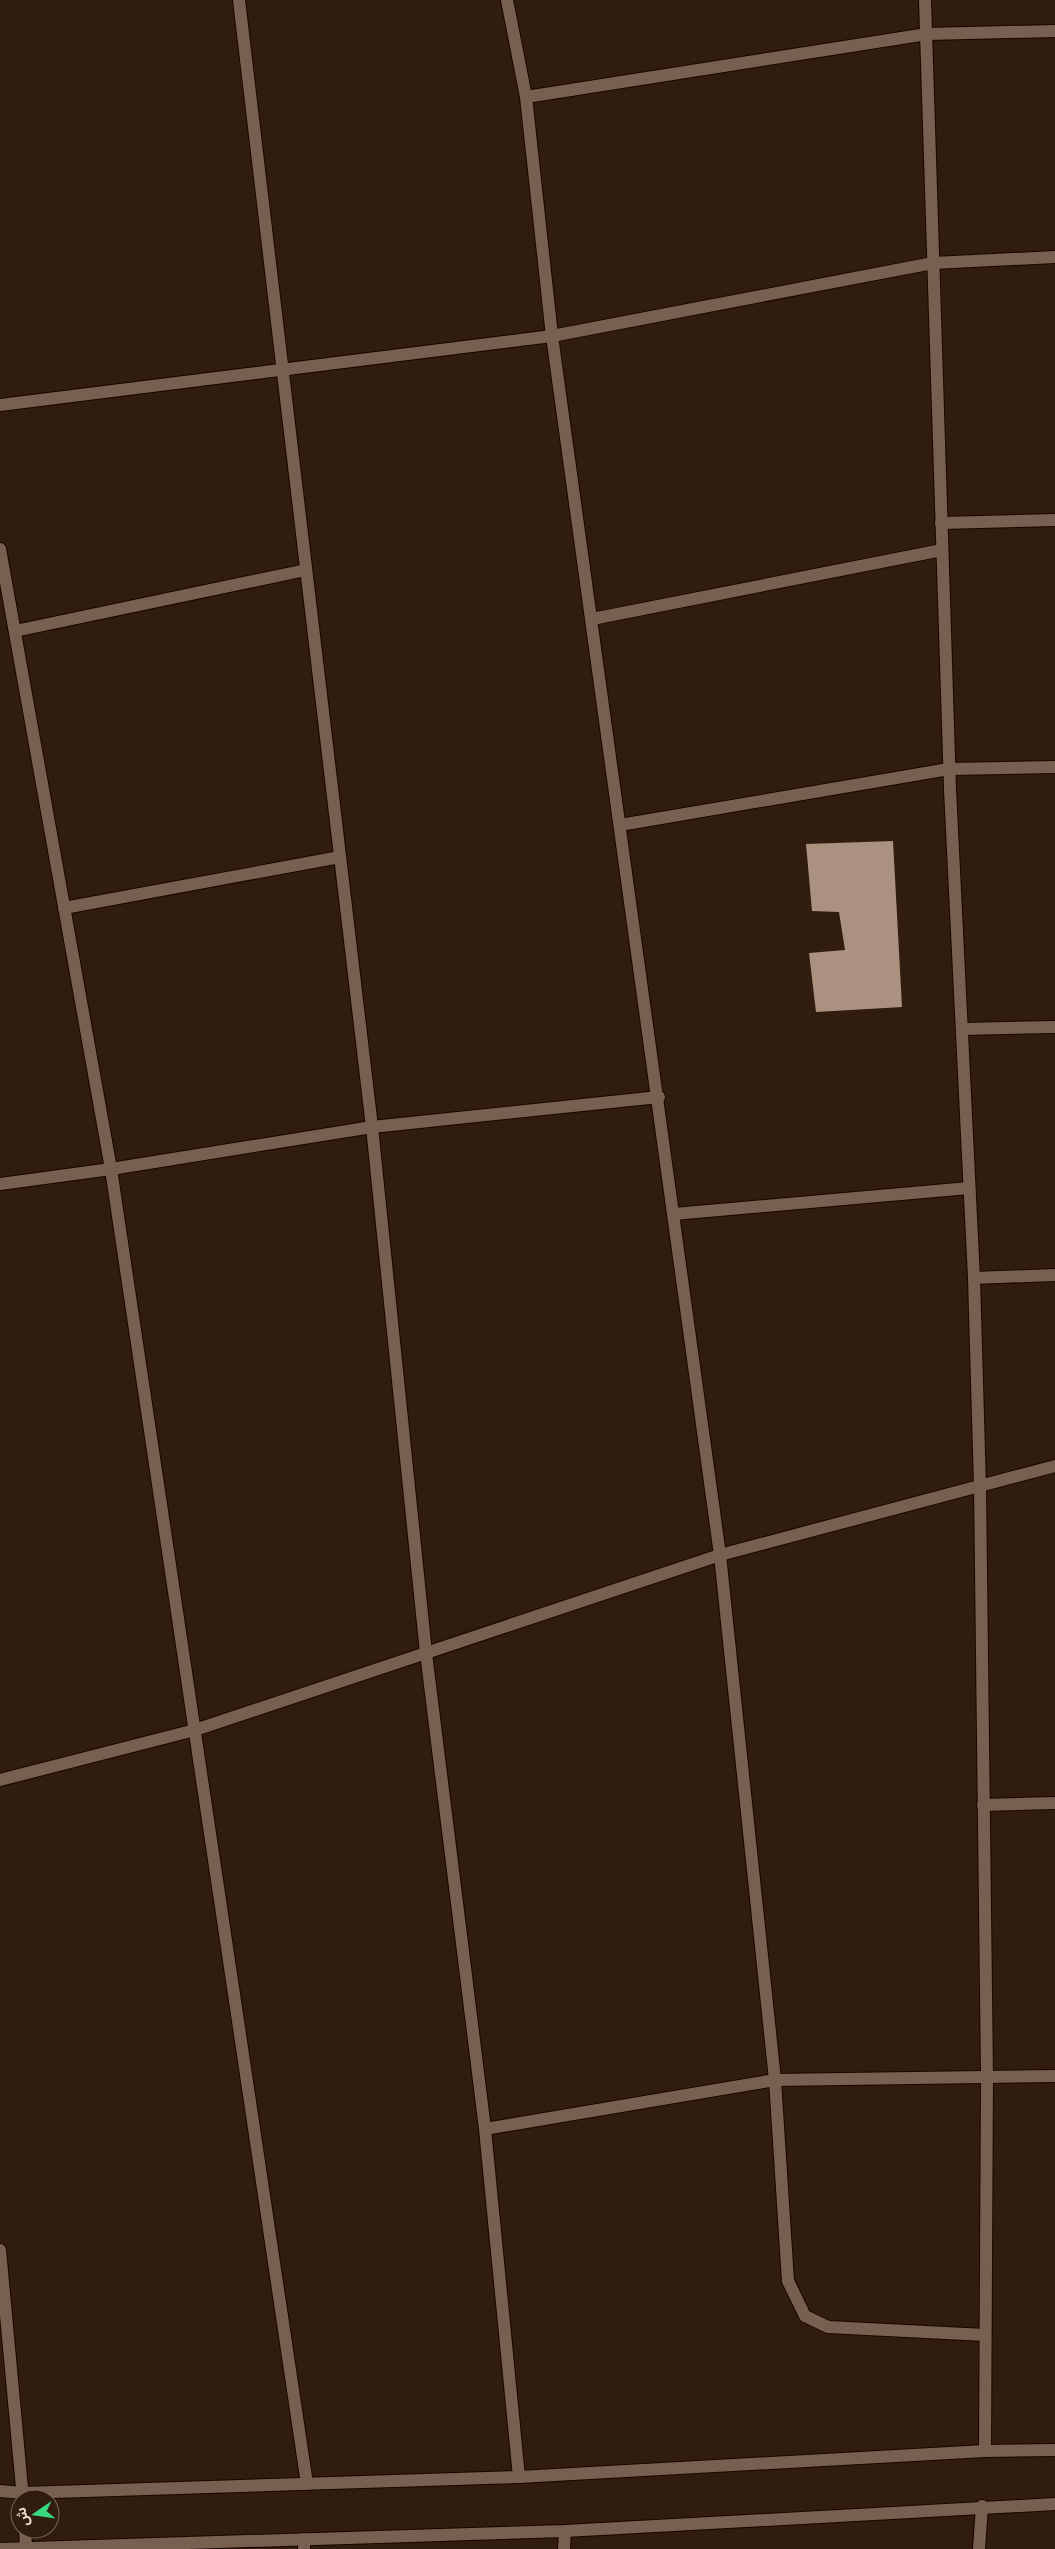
<svg xmlns="http://www.w3.org/2000/svg" width="1055" height="2549" font-family="Montserrat,'Noto Sans Arabic',sans-serif">
  <style>
    .building { fill: #ab9180 }
    .lines { fill: none; stroke-linecap: round; stroke-linejoin: round }
    .street-casing { stroke: #180700; stroke-width: 14 }
    .secondary-casing { stroke: #180700; stroke-width: 14 }
    .street { stroke: #786050; stroke-width: 12 }
    .secondary { stroke: #786050; stroke-width: 12 }
  </style>
  <rect width="100%" height="100%" fill="#311d0f"/>
  <polygon class="building" points="893,841 902,1007 816,1012 809,953 845,950 839,912 812,911 806,844"/>
  <g class="lines">
    <g class="street-casing">
      <g id="street">
        <polyline points="239,0 372,1127 426,1653 485,2129 519,2477"/>
        <polyline points="507,0 526,97 552,336 720,1555 775,2080 788,2281 805,2316 828,2327 985,2335"/>
        <polyline points="925,0 950,789 974,1278 980,1486 987,2077 985,2451"/>
        <polyline points="526,97 927,34 1055,31"/>
        <polyline points="0,405 552,336 933,263 1055,257"/>
        <polyline points="941,523 1055,520"/>
        <polyline points="0,549 111,1169 307,2484"/>
        <polyline points="592,619 942,550"/>
        <polyline points="15,631 306,570"/>
        <polyline points="620,825 949,769 1055,767"/>
        <polyline points="64,908 340,857"/>
        <polyline points="962,1029 1055,1027"/>
        <polyline points="0,1184 111,1169 372,1127 659,1097"/>
        <polyline points="674,1214 969,1188"/>
        <polyline points="974,1278 1055,1275"/>
        <polyline points="0,1780 195,1730 720,1555 1055,1466"/>
        <polyline points="983,1805 1055,1803"/>
        <polyline points="485,2129 775,2080 1055,2076"/>
        <polyline points="0,2250 23,2499"/>
        <polyline points="25,2529 26,2547"/>
        <polyline points="304,2549 304,2539"/>
        <polyline points="564,2549 565,2531"/>
        <polyline points="979,2549 982,2506"/>
      </g>
    </g>
    <g class="secondary-casing">
      <g id="secondary">
        <polyline points="0,2491 23,2493 519,2477 985,2451 1055,2450"/>
        <polyline points="0,2549 565,2531 1055,2504"/>
      </g>
    </g>
    <use href="#street" class="street"/>
    <use href="#secondary" class="secondary"/>
  </g>
  <g transform="translate(35 2514) rotate(257)"><circle r="24" fill="#311d0f" stroke="#79685c"/>
  <path d="M0-4L9 19L0 12L-9 19Z" fill="#39d87f"/>
  <text y="-8" font-size="14" font-weight="bold" text-anchor="middle" fill="#e6d8cf">ش</text>
  </g>
</svg>
